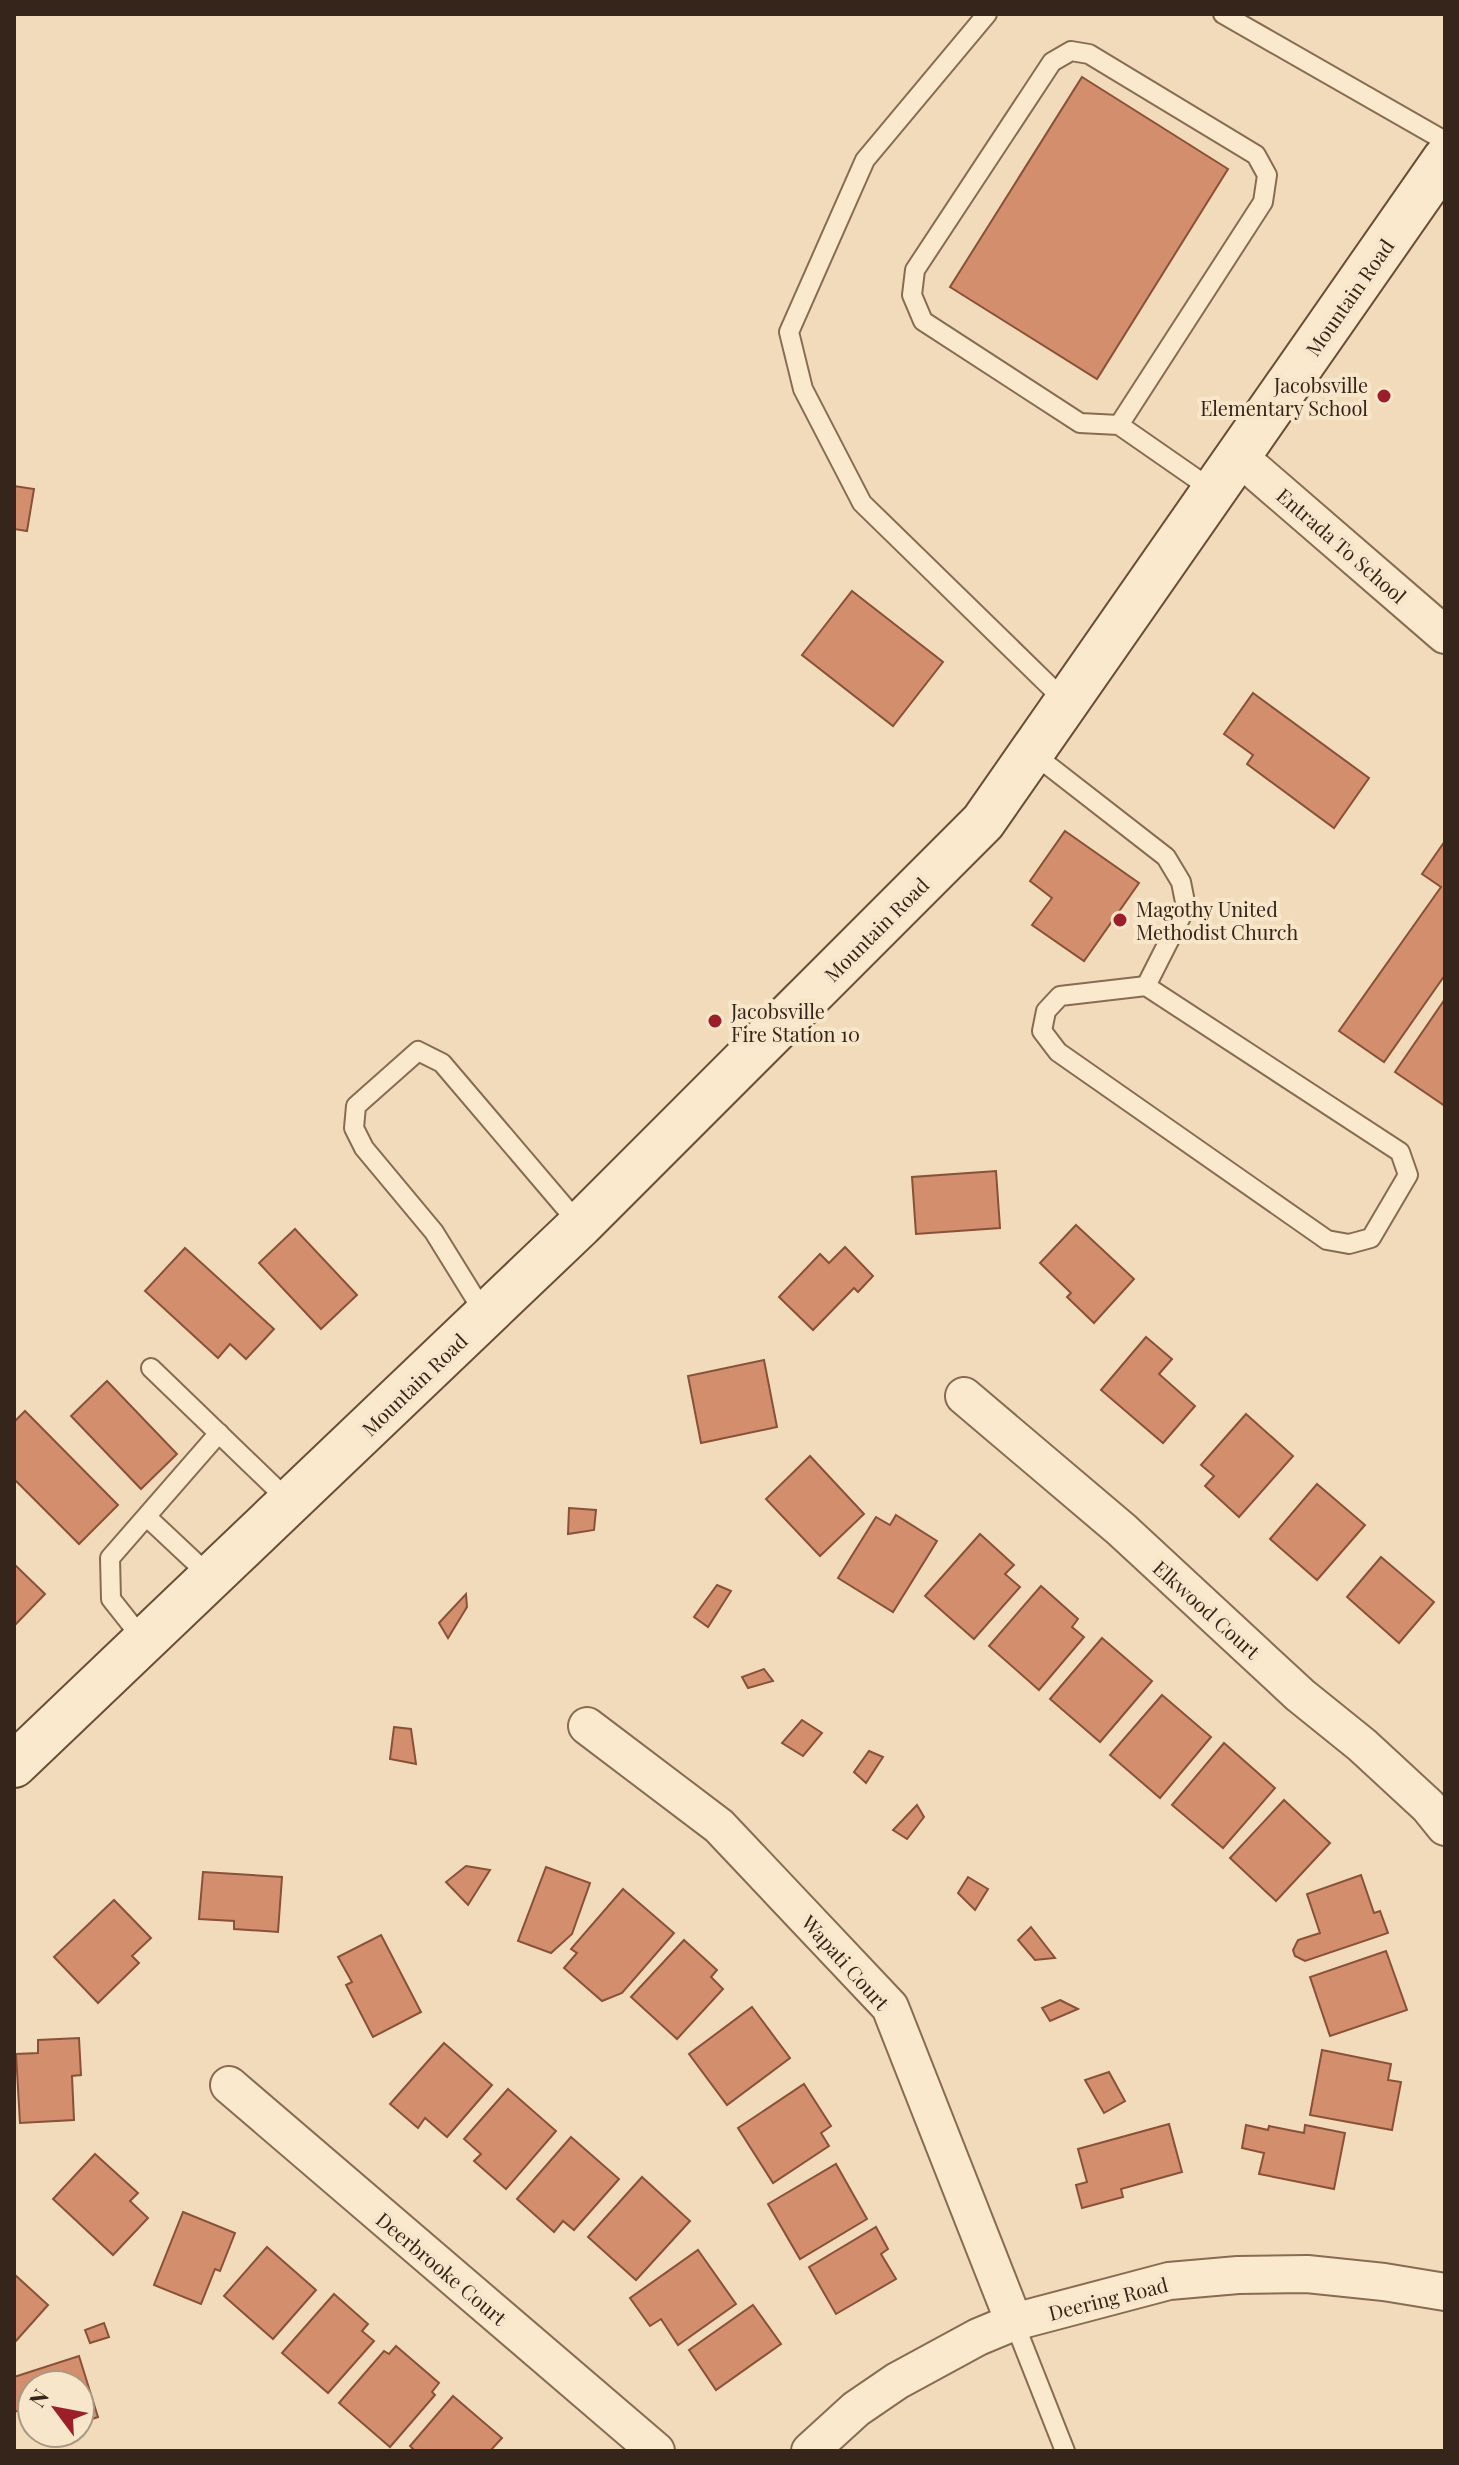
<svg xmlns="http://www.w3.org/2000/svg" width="1459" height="2465" font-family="'Playfair Display',serif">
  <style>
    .building { fill: #d28e6d; stroke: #895138; stroke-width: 2 }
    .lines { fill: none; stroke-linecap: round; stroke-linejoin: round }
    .lane-casing { stroke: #886b53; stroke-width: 22 }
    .street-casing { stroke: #886b53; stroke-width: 40 }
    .secondary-casing { stroke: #6a4c37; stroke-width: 48 }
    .lane { stroke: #fbe9cd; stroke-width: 18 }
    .street { stroke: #fbe9cd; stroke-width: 36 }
    .secondary { stroke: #fbe9cd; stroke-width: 44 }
    .poi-dot { fill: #9b1f2b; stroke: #f8e6ca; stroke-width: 3 }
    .labels { text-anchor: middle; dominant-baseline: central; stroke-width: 8; stroke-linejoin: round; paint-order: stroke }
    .street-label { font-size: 20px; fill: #36251a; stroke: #f8e6ca }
    .poi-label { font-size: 20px; fill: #36251a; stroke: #f8e6ca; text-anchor: start }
  </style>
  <rect width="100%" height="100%" fill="#f1dbba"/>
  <g class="building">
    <polygon points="1082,77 1228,169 1097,379 950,287"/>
    <polygon points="14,486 34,489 27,531 14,529"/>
    <polygon points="852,591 943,662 893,726 802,655"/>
    <polygon points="1253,693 1369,778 1334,828 1247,764 1253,755 1224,734"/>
    <polygon points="1065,831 1139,883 1084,961 1032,925 1052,898 1030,881"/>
    <polygon points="1445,841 1445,975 1384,1062 1339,1031 1441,887 1422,874"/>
    <polygon points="1445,999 1445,1106 1395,1072"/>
    <polygon points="996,1171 1000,1228 916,1234 912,1177"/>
    <polygon points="1076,1225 1134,1279 1094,1323 1067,1297 1071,1293 1040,1263"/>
    <polygon points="295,1229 357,1295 321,1329 259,1263"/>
    <polygon points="845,1247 873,1276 858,1292 854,1288 813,1330 779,1297 820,1254 829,1263"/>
    <polygon points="185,1248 274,1329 246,1359 230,1344 218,1358 145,1291"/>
    <polygon points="1146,1337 1172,1359 1159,1374 1195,1406 1163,1443 1101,1390"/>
    <polygon points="764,1360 777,1427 701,1443 688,1376"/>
    <polygon points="107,1381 177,1454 141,1489 71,1416"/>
    <polygon points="25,1411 118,1505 79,1544 14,1479 14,1422"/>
    <polygon points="1246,1414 1293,1456 1239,1517 1205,1486 1214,1476 1201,1465"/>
    <polygon points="810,1456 864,1514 820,1556 766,1499"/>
    <polygon points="1317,1484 1365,1525 1317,1580 1270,1539"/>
    <polygon points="569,1508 596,1510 594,1530 568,1534"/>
    <polygon points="896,1515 937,1541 893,1612 838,1578 876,1517 890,1525"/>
    <polygon points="980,1534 1014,1565 1005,1574 1020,1587 974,1639 925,1596"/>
    <polygon points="1381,1557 1434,1602 1399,1643 1347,1597"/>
    <polygon points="14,1564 45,1594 14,1626"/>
    <polygon points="717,1585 731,1591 708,1627 694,1617"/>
    <polygon points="1041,1586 1078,1619 1072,1627 1084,1637 1039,1690 989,1646"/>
    <polygon points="466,1594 467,1607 448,1638 439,1623"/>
    <polygon points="1102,1638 1152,1681 1100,1742 1050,1699"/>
    <polygon points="764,1669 773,1681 748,1688 742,1677"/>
    <polygon points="1162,1695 1211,1737 1160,1798 1110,1755"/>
    <polygon points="802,1720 822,1733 803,1756 782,1743"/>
    <polygon points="394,1727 411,1729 416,1764 390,1759"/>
    <polygon points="1224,1743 1275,1788 1223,1848 1172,1805"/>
    <polygon points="869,1751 883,1757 866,1783 854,1772"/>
    <polygon points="1284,1800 1330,1843 1276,1901 1230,1858"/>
    <polygon points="917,1805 924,1817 907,1839 893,1830"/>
    <polygon points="466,1866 490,1870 468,1905 446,1882"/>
    <polygon points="546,1867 590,1883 572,1934 551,1953 518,1941"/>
    <polygon points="203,1872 282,1877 278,1932 234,1929 234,1921 199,1919"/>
    <polygon points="1361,1875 1374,1913 1380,1911 1388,1933 1305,1961 1295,1956 1293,1950 1298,1940 1320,1933 1307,1894"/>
    <polygon points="968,1877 988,1889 975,1910 958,1893"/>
    <polygon points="623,1889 674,1933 622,1993 602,2001 564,1968 577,1953 571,1949"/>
    <polygon points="114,1900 151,1938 132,1956 139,1963 98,2003 54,1957"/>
    <polygon points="1031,1927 1055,1958 1035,1960 1018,1940"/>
    <polygon points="381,1935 421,2012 373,2037 346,1985 352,1982 338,1957"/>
    <polygon points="684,1940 717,1970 711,1977 723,1989 677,2039 631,1997"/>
    <polygon points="1386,1951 1407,2010 1330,2036 1310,1977"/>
    <polygon points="1060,2000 1078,2009 1050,2021 1042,2008"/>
    <polygon points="752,2007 790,2058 727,2105 689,2054"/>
    <polygon points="79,2038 81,2075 72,2076 74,2120 20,2123 16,2054 38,2053 38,2040"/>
    <polygon points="444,2043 492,2085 447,2137 425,2118 418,2128 390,2104"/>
    <polygon points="1322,2050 1391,2064 1388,2080 1401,2082 1392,2130 1310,2115"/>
    <polygon points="1109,2072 1125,2101 1104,2113 1085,2080"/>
    <polygon points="804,2084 831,2126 821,2133 829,2146 773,2183 738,2128"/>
    <polygon points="508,2089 556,2131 506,2189 474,2161 481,2154 464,2139"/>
    <polygon points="1169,2124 1182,2172 1121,2189 1123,2197 1082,2208 1076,2185 1087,2182 1078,2149"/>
    <polygon points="1246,2125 1268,2130 1269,2126 1304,2133 1305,2125 1345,2133 1334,2189 1259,2174 1264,2153 1242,2148"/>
    <polygon points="571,2137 619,2179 574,2230 563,2221 554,2232 517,2199"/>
    <polygon points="95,2154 138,2193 130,2201 148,2218 113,2255 53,2199"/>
    <polygon points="836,2164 867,2219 800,2259 768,2204"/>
    <polygon points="642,2177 690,2221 636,2280 588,2237"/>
    <polygon points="183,2212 235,2233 220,2271 215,2269 201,2304 154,2285"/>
    <polygon points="876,2227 888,2249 881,2254 896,2279 836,2314 809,2267"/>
    <polygon points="267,2247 316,2290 273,2339 224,2296"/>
    <polygon points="698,2250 736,2304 678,2345 661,2319 650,2326 630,2298"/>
    <polygon points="14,2274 48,2305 15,2342 14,2341"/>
    <polygon points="334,2294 368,2324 362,2331 374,2341 328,2393 282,2353"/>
    <polygon points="753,2305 781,2344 716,2390 689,2350"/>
    <polygon points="104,2323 109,2337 90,2343 85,2330"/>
    <polygon points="396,2346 439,2383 432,2392 435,2395 390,2447 339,2403 384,2351 389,2354"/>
    <polygon points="79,2356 98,2417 80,2423 80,2385 32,2385 32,2433 47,2433 32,2438 23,2409 14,2412 14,2377"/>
    <polygon points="453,2396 502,2438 490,2451 415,2451 410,2446"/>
  </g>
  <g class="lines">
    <g class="lane-casing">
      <g id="lane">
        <polyline points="987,14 865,160 789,332 803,389 862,503 1066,702"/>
        <polyline points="1223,14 1445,141"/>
        <polyline points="1119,425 1263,202 1267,175 1256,155 1089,54 1071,51 1052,62 915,270 912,295 923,321 1080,423 1119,425 1214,491"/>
        <polyline points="1031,752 1166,857 1181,882 1186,907 1146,986"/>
        <polygon points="1146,986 1400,1152 1408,1175 1371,1238 1349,1244 1327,1240 1058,1052 1042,1031 1046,1011 1060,996"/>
        <polyline points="486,1316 434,1232 364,1148 354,1128 356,1106 418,1051 442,1063 580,1225"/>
        <polyline points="151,1368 291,1503"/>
        <polyline points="147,1517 212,1578"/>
        <polyline points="145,1642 111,1599 110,1558 219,1433"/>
        <polyline points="1014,2322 1065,2451"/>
      </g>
    </g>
    <g class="street-casing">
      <g id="street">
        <polyline points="1238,456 1445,635"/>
        <polyline points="964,1396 1122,1530 1300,1695 1362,1745 1428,1806 1445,1827"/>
        <polyline points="587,1726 719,1826 890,2007 1014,2322"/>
        <polyline points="229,2085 656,2451"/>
        <polyline points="810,2451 856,2409 897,2381 978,2337 1014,2322 1169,2281 1238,2275 1307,2274 1384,2282 1445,2292"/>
      </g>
    </g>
    <g class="secondary-casing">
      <polyline id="secondary" points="14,1765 580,1225 983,822 1445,159"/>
    </g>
    <use href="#lane" class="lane"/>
    <use href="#street" class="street"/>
    <use href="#secondary" class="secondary"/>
  </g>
  <g class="poi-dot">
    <circle cx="1384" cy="396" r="8"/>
    <circle cx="1120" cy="920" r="8"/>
    <circle cx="715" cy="1021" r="8"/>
  </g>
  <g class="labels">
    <g class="street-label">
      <text transform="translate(1349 297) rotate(-55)">Mountain Road</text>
      <text transform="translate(1342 545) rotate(41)">Entrada To School</text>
      <text transform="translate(876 929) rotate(-45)">Mountain Road</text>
      <text transform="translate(414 1384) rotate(-44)">Mountain Road</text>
      <text transform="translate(1207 1609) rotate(42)">Elkwood Court</text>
      <text transform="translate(846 1962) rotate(48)">Wapati Court</text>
      <text transform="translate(442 2268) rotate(40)">Deerbrooke Court</text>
      <text transform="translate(1108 2298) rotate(-14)">Deering Road</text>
    </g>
    <g class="poi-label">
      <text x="1368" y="384" text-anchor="end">Jacobsville<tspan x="1368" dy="23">Elementary School</tspan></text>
      <text x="1136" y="908">Magothy United<tspan x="1136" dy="23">Methodist Church</tspan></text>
      <text x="731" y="1010">Jacobsville<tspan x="731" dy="23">Fire Station 10</tspan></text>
    </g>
  </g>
  <rect width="1459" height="2465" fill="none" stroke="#36251a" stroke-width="32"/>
  <g transform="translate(56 2409) rotate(302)"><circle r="38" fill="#f8e6ca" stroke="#aa9984" stroke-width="2"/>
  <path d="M0-6L14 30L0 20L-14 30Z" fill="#9b1f2b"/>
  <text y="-12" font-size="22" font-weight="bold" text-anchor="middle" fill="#36251a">N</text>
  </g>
</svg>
